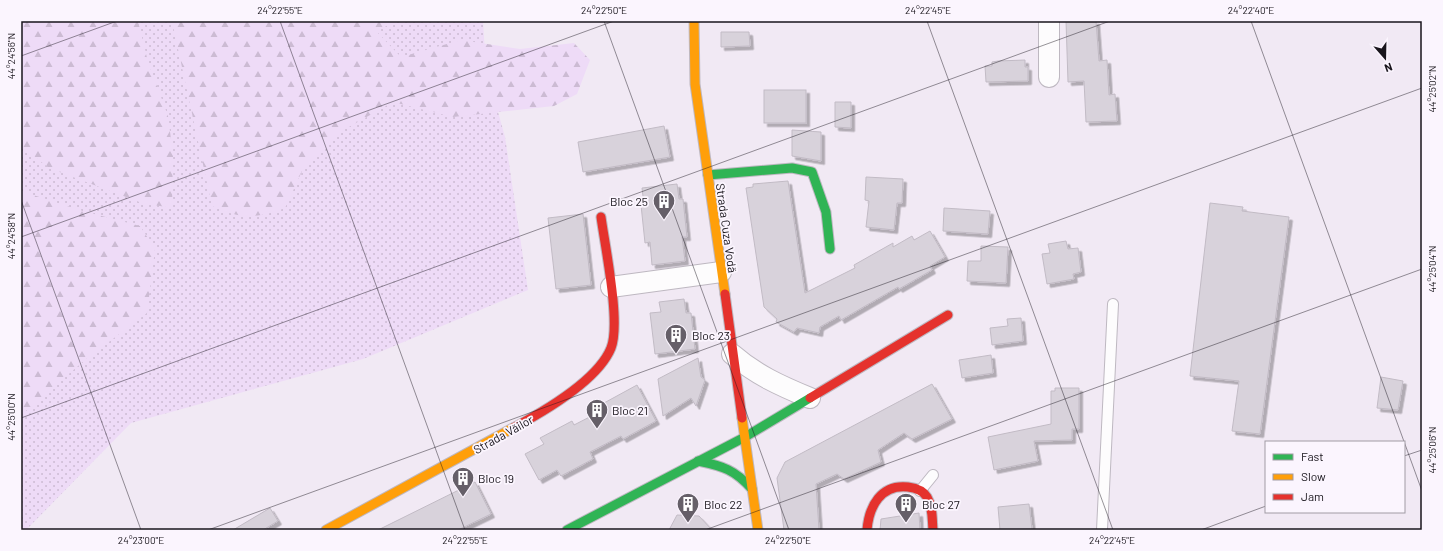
<svg xmlns="http://www.w3.org/2000/svg" width="1443" height="551" font-family="Barlow,sans-serif">
  <style>
    .grass { fill: url(#grass-dots) }
    .forest { fill: url(#forest-firs) }
    .building { fill: #d8d2db; stroke: #c2bbc5; filter: url(#shadow) }
    .lines { fill: none; stroke-linecap: round; stroke-linejoin: round }
    .lane-casing { stroke: #beb8c1; stroke-width: 12 }
    .street-casing { stroke: #beb8c1; stroke-width: 22 }
    .fast-casing { stroke: #beb8c1; stroke-width: 11 }
    .slow-casing { stroke: #beb8c1; stroke-width: 11 }
    .jam-casing { stroke: #beb8c1; stroke-width: 11 }
    .lane { stroke: #fdfcfd; stroke-width: 10 }
    .street { stroke: #fdfcfd; stroke-width: 20 }
    .fast { stroke: #30b455; stroke-width: 9 }
    .slow { stroke: #ff9f0a; stroke-width: 9 }
    .jam { stroke: #e5322d; stroke-width: 9 }
    .ticks { fill: none; stroke: #19151c; stroke-width: 1; stroke-opacity: 0.45 }
    .labels { text-anchor: middle; dominant-baseline: central; stroke-width: 3.5; stroke-linejoin: round; paint-order: stroke }
    .poi-label { font-size: 12px; fill: #19151c; stroke: #fbf5fe; text-anchor: start }
    .street-label { font-size: 12px; fill: #19151c; stroke: #fbf5fe }
    .neatline { fill: none; stroke: #19151c; stroke-width: 1.5 }
    .ticks-label { font-size: 10px; text-anchor: middle; fill: #19151c }
  </style>
  <defs>
    <pattern id="grass-dots" width="8" height="8" patternUnits="userSpaceOnUse"><rect width="8" height="8" fill="#eedbf7"/><path d="M2 2h.1M6 6h.1" fill="none" stroke="#ccbbd3" stroke-width="1.8" stroke-linecap="round"/></pattern>
    <pattern id="forest-firs" width="22" height="20" patternUnits="userSpaceOnUse"><rect width="22" height="20" fill="#eedbf7"/><path d="M5 1l3.5 6h-7zM16 11l3.5 6h-7z" fill="#ccbbd3"/></pattern>
    <filter id="shadow"><feDropShadow dx="3.5" dy="3.5" stdDeviation="0" flood-color="#0004"/></filter>
  </defs>
  <rect width="100%" height="100%" fill="#f1e9f4"/>
  <polygon class="grass" points="21,21 483,21 486,69 505,137 528,290 363,359 131,423 26,530 21,530"/>
  <g class="forest">
    <polygon points="21,21 138,21 148,62 168,116 173,155 172,208 142,203 49,168 21,146"/>
    <path d="M172 21H397L376 31 401 57 461 40 520 49 574 43 590 60 577 94 554 106 453 117 393 102 340 132 303 169 285 208C256 219 240 219 212 206Z"/>
    <polygon points="21,191 79,210 140,226 155,249 147,313 85,360 21,415"/>
  </g>
  <g class="building">
    <polygon points="1066,21 1096,21 1099,61 1107,60 1109,95 1115,94 1117,121 1086,122 1084,81 1068,82"/>
    <polygon points="721,32 749,32 750,46 721,47"/>
    <polygon points="1025,60 1025,67 1028,67 1028,81 986,82 985,66 992,66 992,62 998,61"/>
    <rect x="764" y="90" width="42" height="33"/>
    <polygon points="835,102 851,102 851,128 835,127"/>
    <polygon points="664,126 670,157 583,172 578,142"/>
    <polygon points="792,130 821,132 821,161 792,156"/>
    <polygon points="866,177 903,179 902,203 897,203 894,230 866,227 869,201 865,200"/>
    <polygon points="788,181 805,293 855,268 854,265 893,243 893,247 912,236 914,240 930,231 945,257 930,266 932,270 899,289 898,287 841,320 839,316 820,327 819,333 797,328 794,332 776,322 777,319 764,307 746,188 753,187 753,184"/>
    <polygon points="677,184 679,199 683,199 687,237 682,237 685,261 652,265 650,242 645,243 641,205 644,205 642,188"/>
    <polygon points="1210,203 1243,207 1242,211 1289,217 1260,434 1232,431 1239,381 1190,376"/>
    <polygon points="944,208 990,211 988,234 943,231"/>
    <polygon points="583,214 591,285 556,289 548,218"/>
    <polygon points="1066,241 1068,249 1078,248 1081,272 1073,274 1074,279 1047,284 1042,254 1050,253 1048,244"/>
    <polygon points="981,246 1008,247 1006,283 967,281 968,261 981,261"/>
    <polygon points="684,299 686,313 691,313 695,349 655,354 650,313 661,312 659,302"/>
    <polygon points="1021,318 1023,341 992,345 990,328 1008,326 1007,319"/>
    <polygon points="991,355 993,373 962,378 959,360"/>
    <polygon points="698,358 701,377 705,380 696,406 691,398 663,416 658,379"/>
    <polygon points="1381,377 1403,381 1398,410 1377,408"/>
    <polygon points="932,384 952,419 912,439 904,433 878,450 881,462 844,479 837,474 816,484 819,530 784,530 777,478 785,462"/>
    <polygon points="637,385 656,421 623,439 621,436 590,452 593,459 561,476 557,470 539,480 525,454 544,444 540,438 572,421 574,425 607,408 604,403"/>
    <polygon points="1055,388 1079,388 1079,429 1072,429 1072,440 1034,441 1038,461 994,470 988,437 1051,424 1051,391 1055,391"/>
    <polygon points="475,482 491,514 458,530 378,530"/>
    <polygon points="1029,504 1032,529 1000,530 998,507"/>
    <polygon points="270,508 278,521 263,530 233,530"/>
    <polygon points="919,513 920,530 880,530 881,519"/>
    <polygon points="677,515 699,516 712,530 669,530"/>
  </g>
  <g class="lines">
    <g class="lane-casing">
      <g id="lane">
        <polyline points="920,491 933,475"/>
        <polyline points="1102,530 1113,304"/>
      </g>
    </g>
    <g class="street-casing">
      <g id="street">
        <polyline points="1049,77 1049,21"/>
        <polyline points="611,287 721,272"/>
        <path d="M732 354C756 375 781 386 810 398"/>
      </g>
    </g>
    <g class="fast-casing">
      <g id="fast">
        <polyline points="708,175 792,168 812,172 826,212 830,249"/>
        <path d="M698 461C723 466 735 470 752 489"/>
        <polyline points="567,530 745,437 810,398"/>
      </g>
    </g>
    <g class="slow-casing">
      <g id="slow">
        <polyline points="694,21 695,84 725,294"/>
        <polyline points="742,418 758,530"/>
        <polyline points="326,530 513,428"/>
      </g>
    </g>
    <g class="jam-casing">
      <g id="jam">
        <polyline points="725,294 742,418"/>
        <polyline points="810,398 948,315"/>
        <path d="M513 428C543 412 598 380 611 348 621 323 605 246 601 217"/>
        <path d="M867 530C869 506 881 484 908 487 916 488 923 490 927 497 933 507 932 519 933 530"/>
      </g>
    </g>
    <use href="#lane" class="lane"/>
    <use href="#street" class="street"/>
    <use href="#fast" class="fast"/>
    <use href="#slow" class="slow"/>
    <use href="#jam" class="jam"/>
  </g>
  <path class="ticks" d="M280 21 465 530M604 21 789 530M927 21 1113 530M1251 21 1422 491M21 56 117 21M21 200 141 530M21 237 614 21M21 418 1110 21M1404 456 1422 450M208 530 1422 88M705 530 1422 269M1201 530 1266 506"/>
  <defs>
    <g id="building-pin" transform="scale(1.15)"><path d="M0 17L-7.5 6A9.5 9.5 0 1 1 7.5 6Z" fill="#655f68" stroke="#fbf5fe"/><path d="M-4-6H4V6H1V3H-1V6H-4ZM-2.5-4.3h1.7v1.8h-1.7ZM.8-4.3h1.7v1.8H.8ZM-2.5-1h1.7V.8h-1.7ZM.8-1h1.7V.8H.8Z" fill="#fff"/></g>
  </defs>
  <g fill-rule="evenodd">
    <use href="#building-pin" x="664" y="201"/>
    <use href="#building-pin" x="676" y="335"/>
    <use href="#building-pin" x="597" y="410"/>
    <use href="#building-pin" x="463" y="478"/>
    <use href="#building-pin" x="688" y="504"/>
    <use href="#building-pin" x="906" y="504"/>
  </g>
  <g class="labels">
    <g class="poi-label">
      <text x="648" y="201" text-anchor="end">Bloc 25</text>
      <text x="692" y="335">Bloc 23</text>
      <text x="612" y="410">Bloc 21</text>
      <text x="478" y="478">Bloc 19</text>
      <text x="704" y="504">Bloc 22</text>
      <text x="922" y="504">Bloc 27</text>
    </g>
    <g class="street-label">
      <text transform="translate(727 228) rotate(82)">Strada Cuza Vodă</text>
      <text transform="translate(503 434) rotate(-29)">Strada Văilor</text>
    </g>
  </g>
  <rect width="1443" height="551" fill="none" stroke="#fbf5fe" stroke-width="44"/>
  <rect x="1265" y="441" width="140" height="72" fill="#fbf5fe" stroke="#a19ba4"/>
  <rect x="1273" y="454" width="20" height="6" fill="#30b455" stroke="#a19ba4"/>
  <text x="1301" y="461" font-size="12" fill="#19151c">Fast</text>
  <rect x="1273" y="474" width="20" height="6" fill="#ff9f0a" stroke="#a19ba4"/>
  <text x="1301" y="481" font-size="12" fill="#19151c">Slow</text>
  <rect x="1273" y="494" width="20" height="6" fill="#e5322d" stroke="#a19ba4"/>
  <text x="1301" y="501" font-size="12" fill="#19151c">Jam</text>
  <g transform="translate(1385 58) rotate(160)" stroke="#fbf5fe" stroke-width="3" paint-order="stroke">
  <path d="M0-3L7 15L0 10L-7 15Z" fill="#19151c"/>
  <text y="-6" font-size="11" font-weight="bold" text-anchor="middle" fill="#19151c">N</text>
  </g>
  <rect x="22" y="22" width="1399" height="507" class="neatline"/>
  <g class="ticks-label">
    <text x="280" y="14">24°22'55"E</text>
    <text x="604" y="14">24°22'50"E</text>
    <text x="928" y="14">24°22'45"E</text>
    <text x="1251" y="14">24°22'40"E</text>
    <text transform="translate(11 56) rotate(-90)" y="4">44°24'56"N</text>
    <text transform="translate(1432 89) rotate(-90)" y="4">44°25'02"N</text>
    <text transform="translate(11 236) rotate(-90)" y="4">44°24'58"N</text>
    <text transform="translate(1432 269) rotate(-90)" y="4">44°25'04"N</text>
    <text transform="translate(11 417) rotate(-90)" y="4">44°25'00"N</text>
    <text transform="translate(1432 450) rotate(-90)" y="4">44°25'06"N</text>
    <text x="141" y="544">24°23'00"E</text>
    <text x="465" y="544">24°22'55"E</text>
    <text x="788" y="544">24°22'50"E</text>
    <text x="1112" y="544">24°22'45"E</text>
  </g>
</svg>
